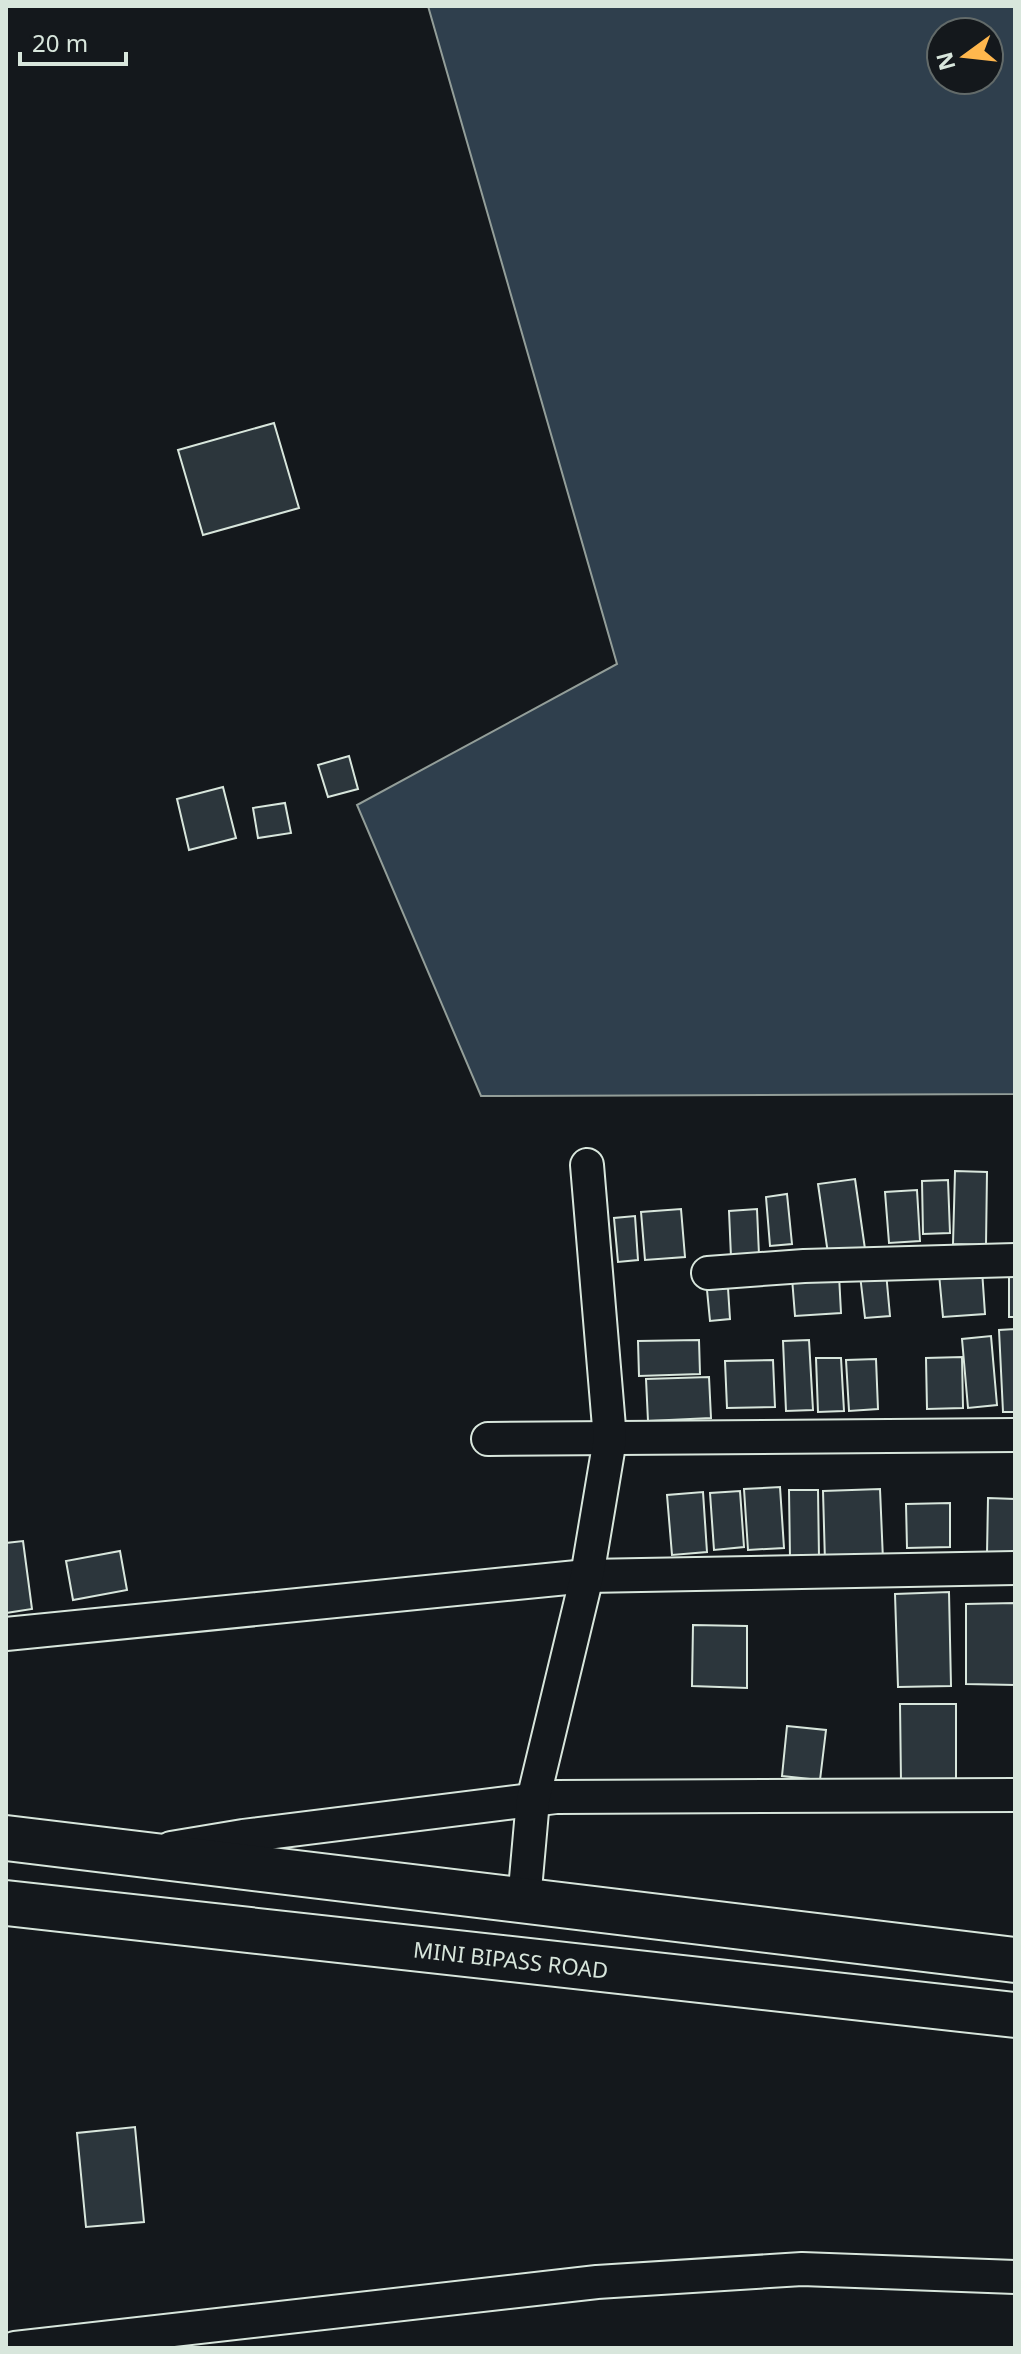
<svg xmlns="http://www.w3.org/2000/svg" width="1021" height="2354" font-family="'Noto Sans',sans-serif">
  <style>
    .water { fill: #2f3f4d; stroke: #939e99; stroke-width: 2; fill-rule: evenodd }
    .building { fill: #2c363c; stroke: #d8e6dc; stroke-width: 2 }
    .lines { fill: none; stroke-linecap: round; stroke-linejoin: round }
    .street-casing { stroke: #d8e6dc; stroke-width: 36 }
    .secondary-casing { stroke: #d8e6dc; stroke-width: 48 }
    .street { stroke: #14181c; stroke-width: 32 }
    .secondary { stroke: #14181c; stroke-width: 44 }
    .labels { text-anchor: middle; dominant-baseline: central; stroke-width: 6; stroke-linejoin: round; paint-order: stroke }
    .street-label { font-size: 22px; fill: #d8e6dc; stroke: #14181c }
  </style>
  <rect width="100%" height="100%" fill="#14181c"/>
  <path class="water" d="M428 6H1015V1094L481 1096 357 805 617 664ZM941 32H989V80H941Z"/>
  <g class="building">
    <polygon points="274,423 299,508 203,535 178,450"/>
    <polygon points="349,756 358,789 328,797 318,765"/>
    <polygon points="223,787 236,838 189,850 177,799"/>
    <polygon points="285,803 291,833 258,838 253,808"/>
    <polygon points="955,1171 987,1172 986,1245 953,1244"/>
    <polygon points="855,1179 865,1249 828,1254 818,1184"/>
    <polygon points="948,1180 950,1233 923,1234 922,1181"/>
    <polygon points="917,1190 920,1241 889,1243 885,1192"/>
    <polygon points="787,1194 792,1244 770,1246 766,1197"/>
    <polygon points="681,1209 685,1257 645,1260 641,1212"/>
    <polygon points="757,1209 759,1255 731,1257 729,1211"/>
    <polygon points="635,1216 638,1260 618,1262 614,1218"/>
    <rect x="1009" y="1266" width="6" height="51"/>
    <polygon points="982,1270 985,1314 943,1317 939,1274"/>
    <polygon points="886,1272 890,1316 865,1318 860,1275"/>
    <polygon points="839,1275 841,1313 795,1316 792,1278"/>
    <polygon points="728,1288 730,1319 710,1321 707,1290"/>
    <polygon points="1015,1329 1015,1412 1003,1412 999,1330"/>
    <polygon points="991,1336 997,1405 968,1408 962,1339"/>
    <polygon points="699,1340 700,1374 639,1376 638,1341"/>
    <polygon points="809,1340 813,1410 786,1411 783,1341"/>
    <polygon points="962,1357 963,1408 927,1409 926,1358"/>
    <polygon points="816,1358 841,1358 844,1411 818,1412"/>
    <polygon points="876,1359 878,1409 849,1411 846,1360"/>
    <polygon points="773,1360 775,1407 727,1408 725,1361"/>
    <polygon points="709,1377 711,1418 648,1421 646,1379"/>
    <polygon points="780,1487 784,1548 748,1550 744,1489"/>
    <polygon points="880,1489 883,1560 825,1562 823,1491"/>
    <polygon points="789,1490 818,1490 819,1557 790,1558"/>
    <polygon points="740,1491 744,1547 714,1550 710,1493"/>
    <polygon points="703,1492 707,1552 672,1555 667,1495"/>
    <polygon points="988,1498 1015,1499 1015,1554 987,1554"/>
    <polygon points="950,1503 950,1547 907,1548 906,1504"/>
    <polygon points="23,1541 32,1609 6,1613 6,1543"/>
    <polygon points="120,1551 127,1590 73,1600 66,1561"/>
    <polygon points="949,1592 951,1686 898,1687 895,1594"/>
    <polygon points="1015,1603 1015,1685 966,1684 966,1604"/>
    <polygon points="693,1625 747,1626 747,1688 692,1686"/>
    <polygon points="900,1704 956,1704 956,1782 901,1782"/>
    <polygon points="787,1726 826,1730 820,1780 782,1776"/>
    <polygon points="135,2127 144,2222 86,2227 77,2133"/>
  </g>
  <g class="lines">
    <g class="street-casing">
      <g id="street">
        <polyline points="708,1273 804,1266 1015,1260"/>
        <polyline points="488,1439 1015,1435"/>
        <polyline points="6,1634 587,1576 1015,1568"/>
        <polyline points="171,1848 243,1836 556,1797 1015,1795"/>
        <polyline points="524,1901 533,1800 587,1576 610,1439 587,1165"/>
        <polyline points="15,2348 597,2282 802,2269 1015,2277"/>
      </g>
    </g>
    <g class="secondary-casing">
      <g id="secondary">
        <polyline points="6,1838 1015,1960"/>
        <path id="s1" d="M6 1903 1015 2015"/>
      </g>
    </g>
    <use href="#street" class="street"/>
    <use href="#secondary" class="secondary"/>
  </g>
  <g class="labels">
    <g class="street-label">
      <text stroke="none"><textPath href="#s1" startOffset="508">MINI BIPASS ROAD</textPath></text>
    </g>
  </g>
  <rect width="1021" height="2354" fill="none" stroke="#d8e6dc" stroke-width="16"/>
  <g transform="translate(965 56) rotate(255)"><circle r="38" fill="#14181c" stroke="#626a69" stroke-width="2"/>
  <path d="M0-6L14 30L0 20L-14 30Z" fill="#ffb74d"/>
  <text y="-12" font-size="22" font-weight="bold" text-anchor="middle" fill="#d8e6dc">N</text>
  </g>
  <path d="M20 52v12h106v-12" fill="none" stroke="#d8e6dc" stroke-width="4"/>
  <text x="32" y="52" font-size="24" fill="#d8e6dc" stroke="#14181c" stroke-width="6" paint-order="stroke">20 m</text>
</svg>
